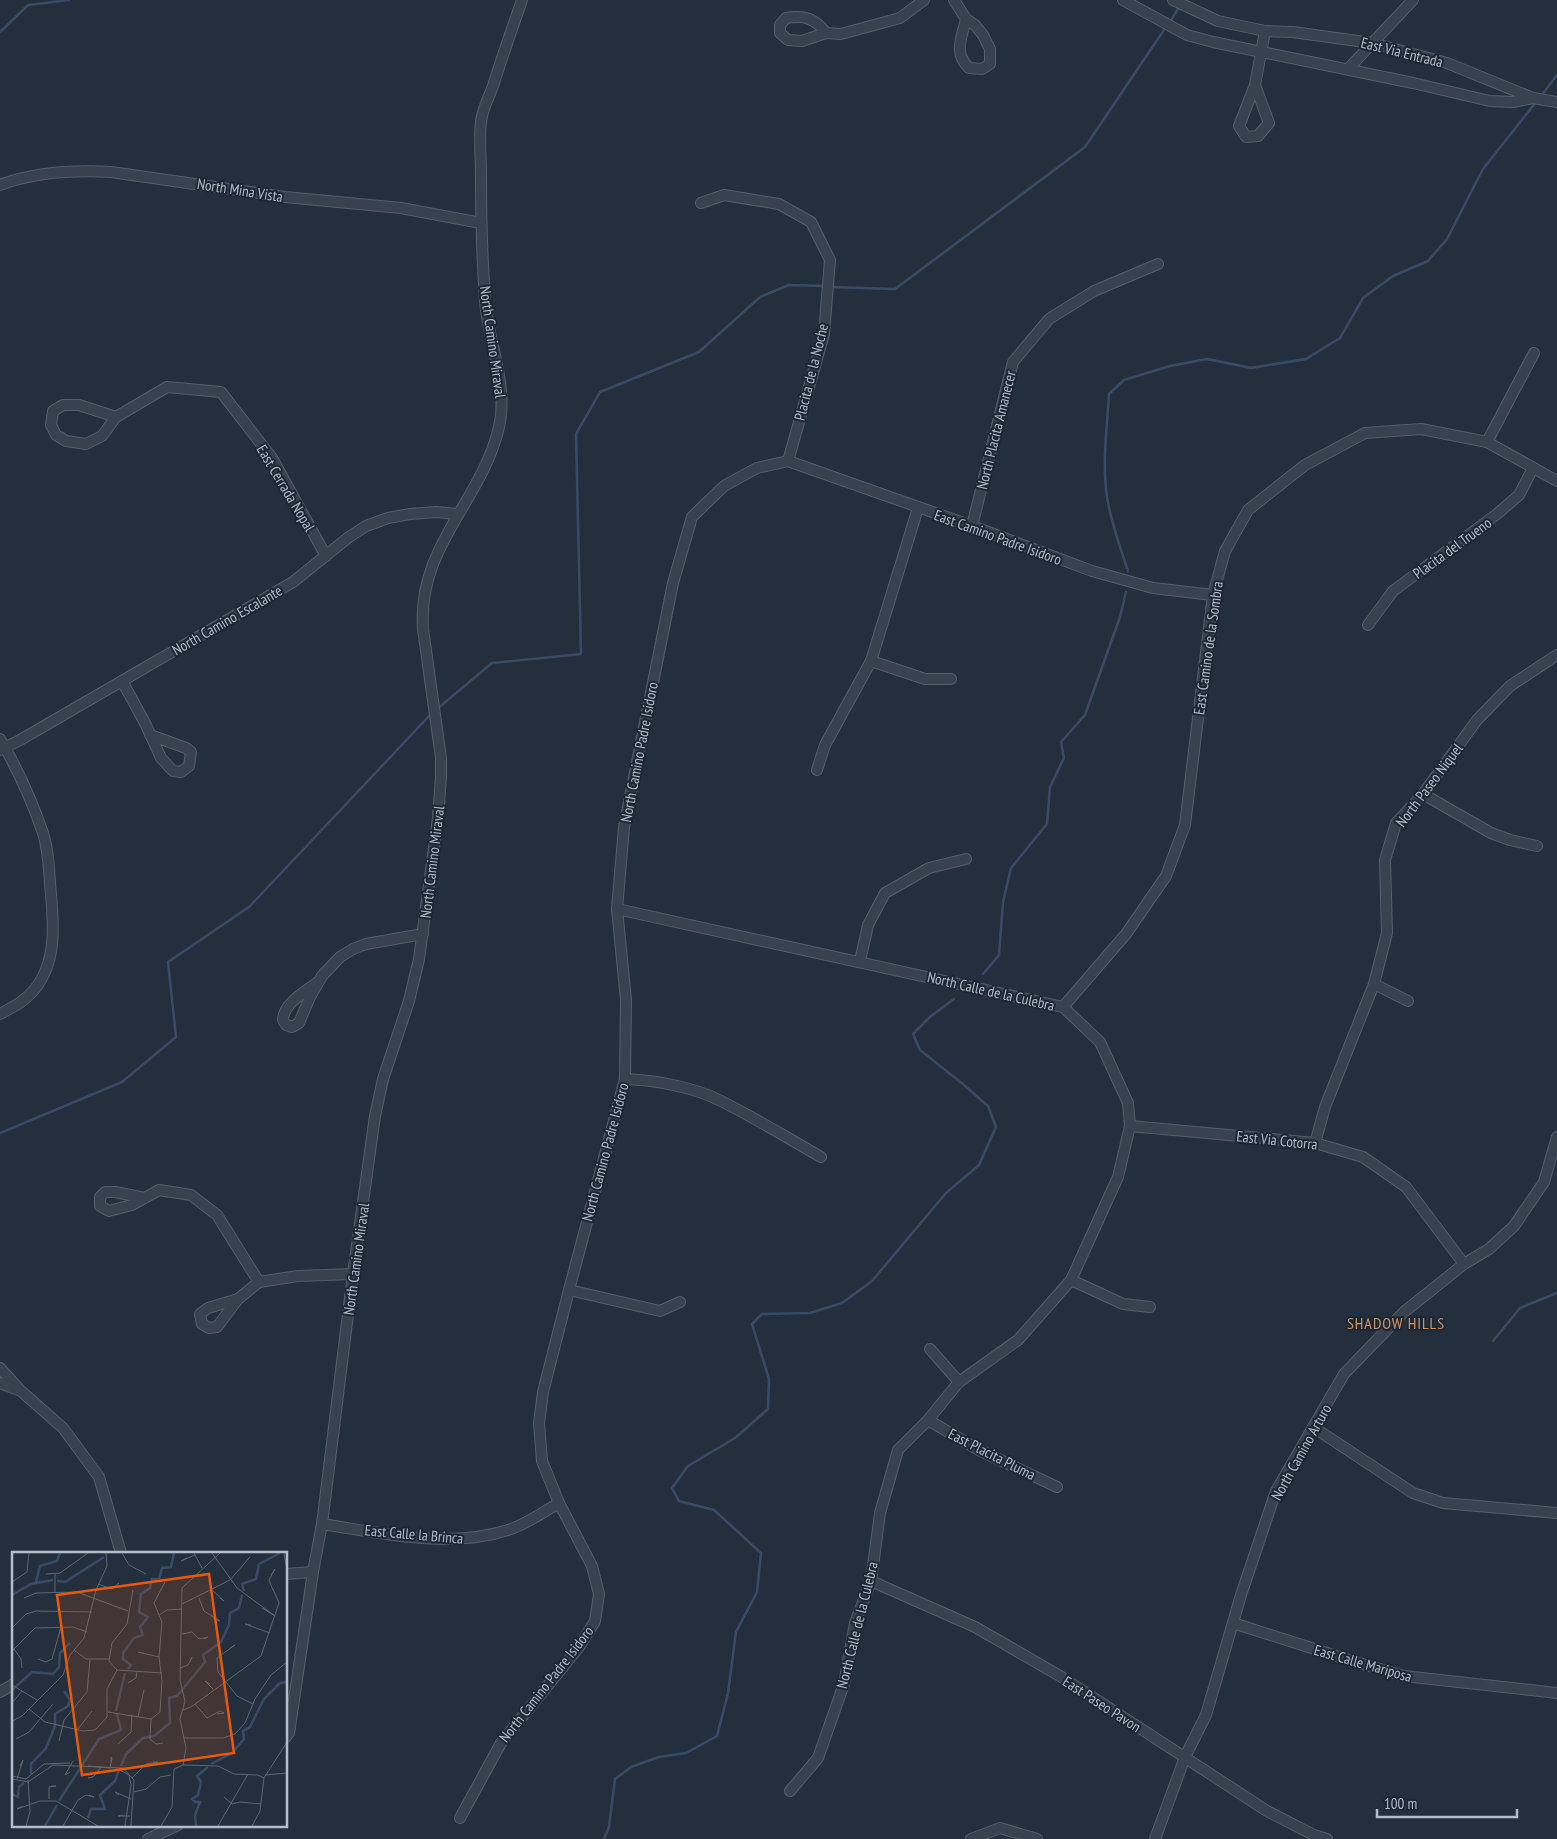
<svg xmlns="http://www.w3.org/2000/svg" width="1557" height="1839" font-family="'PT Sans Narrow',sans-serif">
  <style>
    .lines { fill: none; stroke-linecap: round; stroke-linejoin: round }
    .stream { stroke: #394c67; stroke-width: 2.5 }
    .street-casing { stroke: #565f6c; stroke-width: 12 }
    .street { stroke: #38414e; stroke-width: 10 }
    .labels { text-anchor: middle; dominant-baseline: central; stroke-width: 4; stroke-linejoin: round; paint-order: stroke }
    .street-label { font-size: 15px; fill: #b4bcc9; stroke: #1d2633 }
    .neighbourhood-label { font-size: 16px; letter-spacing: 1px; fill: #d59563; stroke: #1d2633 }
    .inset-river { fill: none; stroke: #394c67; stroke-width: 2.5 }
    .inset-road { fill: none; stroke: #5e6776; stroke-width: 1 }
    .view { fill: #e8590c; fill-opacity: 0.15; stroke: #e8590c; stroke-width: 2.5 }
    .inset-edge { fill: none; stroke: #b4bcc9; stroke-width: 2.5 }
  </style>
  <rect width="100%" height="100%" fill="#242f3e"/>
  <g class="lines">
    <g class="stream">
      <polyline points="1169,23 1180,6"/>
      <polyline points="0,32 28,5 69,0"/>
      <polyline points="1541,96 1557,75"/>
      <polyline points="830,287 895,289 1085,147 1166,27"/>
      <path d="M1128 571C1120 547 1111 522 1107 497 1102 463 1107 428 1109 394L1124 380 1170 366 1207 359 1251 368 1306 359 1340 338 1363 298 1393 276 1428 261 1447 239 1483 169 1536 102"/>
      <polyline points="437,709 492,663 581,654 576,434 600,392 699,352 760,297 789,285 824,286"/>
      <polyline points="983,974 999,955 1003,902 1011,868 1047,824 1050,787 1064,758 1061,742 1085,715 1120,617 1126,592"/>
      <polyline points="0,1133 122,1082 176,1037 168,962 249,907 431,714"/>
      <polyline points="1493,1341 1520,1308 1557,1293"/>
      <polyline points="604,1839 609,1827 615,1779 631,1767 659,1757 686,1753 717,1736 728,1693 736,1632 757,1592 761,1553 714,1510 679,1501 672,1488 688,1466 735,1438 768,1409 769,1379 752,1324 762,1314 810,1313 842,1303 872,1281 946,1193 979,1165 996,1127 988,1106 964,1085 920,1050 913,1034 931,1016 954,999"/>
    </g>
    <g class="street-casing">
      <g id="street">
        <path d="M954 0 966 19 975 25 983 35 990 49V64L982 69 969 68C953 53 962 37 966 19"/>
        <polyline points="1123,0 1187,35 1213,42 1413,83 1490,101 1513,102 1533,98"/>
        <polyline points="1173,0 1218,21 1265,31 1293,32 1372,43 1447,63 1533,98 1557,102"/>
        <path d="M826 33C815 18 804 15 786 18L780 25V33L788 40 802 41 826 33 841 34 900 18 924 0"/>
        <polyline points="1348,69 1413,0"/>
        <polyline points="1255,85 1269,123 1258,136 1246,137 1239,126 1255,85 1265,31"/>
        <path d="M0 185C35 172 74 170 111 172L285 197 401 208 481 223"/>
        <polyline points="701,203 724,195 779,204 811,222 830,260 824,334 788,461"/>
        <polyline points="116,417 79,405 63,405 53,411 51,425 56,435 66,441 86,444 102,436 116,417 167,387 221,392 272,458 326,556"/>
        <polyline points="1487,442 1534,353"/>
        <polyline points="788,461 972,526 1092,571 1153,588 1213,595"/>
        <polyline points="972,526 1013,362 1049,319 1094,291 1158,264"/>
        <polyline points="1368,625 1393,591 1497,514 1519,495 1533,468"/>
        <polyline points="871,661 925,679 951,679"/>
        <polyline points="122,681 145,723 161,758 173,771 181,772 189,766 191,752 186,748 150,735"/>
        <path d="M0 739C17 768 32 801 43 833 48 849 49 866 50 883 53 918 59 960 34 990 25 1001 13 1007 0 1014"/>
        <polyline points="0,750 20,740 293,582 349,537 366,526 388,518 410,514 436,512 457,514"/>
        <polyline points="817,770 825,745 871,661 918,508"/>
        <polyline points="1423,794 1491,833 1510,840 1537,846"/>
        <polyline points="617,909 1063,1007 1100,1042 1128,1103 1130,1126 1118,1177 1071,1280 1018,1340 959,1382 928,1420 898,1450 880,1513 871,1581 855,1623 844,1684 818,1758 790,1791"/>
        <polyline points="860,961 868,925 885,893 929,868 966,859"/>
        <path d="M319 981C307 991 283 1003 283 1020L286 1025 292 1027 299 1023 310 997 322 976 340 957 353 949 366 944 423 934"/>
        <polyline points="1374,984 1408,1001"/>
        <polyline points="1063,1007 1126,934 1166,876 1185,825 1213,595 1225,551 1248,510 1305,465 1365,433 1421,429 1487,442 1557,481"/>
        <path d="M625 1079C654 1080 693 1087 719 1100 754 1117 787 1138 821 1157"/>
        <polyline points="1130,1126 1315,1143 1363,1157 1406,1187 1464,1264"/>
        <polyline points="1315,1143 1325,1107 1374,984 1387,933 1385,860 1396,823 1423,794 1477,720 1510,686 1557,655"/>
        <polyline points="145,1198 115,1192 105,1192 100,1197 100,1206 109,1211 132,1205 159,1190 191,1195 217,1215 259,1282 298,1276 353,1274"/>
        <polyline points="1071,1280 1123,1304 1150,1307"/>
        <polyline points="569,1290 660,1311 680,1302"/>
        <polyline points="238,1299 217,1327 209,1328 202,1324 200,1314 208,1308 238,1299 259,1282"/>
        <polyline points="930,1349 959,1382"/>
        <polyline points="0,1368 21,1391 63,1428 99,1477 121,1553"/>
        <polyline points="0,1383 18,1390"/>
        <polyline points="928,1420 979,1450 1057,1487"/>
        <polyline points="1313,1427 1413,1493 1443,1503 1557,1513"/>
        <path d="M322 1524C382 1533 449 1549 508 1530 525 1525 543 1512 559 1503"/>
        <polyline points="286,1574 313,1572"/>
        <polyline points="871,1581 975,1627 1060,1676 1267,1811 1314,1835 1327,1839"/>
        <polyline points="1233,1623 1352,1661 1404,1676 1557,1693"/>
        <polyline points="0,1692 14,1684"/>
        <path d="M286 1737 289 1733 313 1572 322 1524 353 1274 375 1116 383 1079 409 1001 419 959 438 818 441 776V758L423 629C417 548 480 502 498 431 510 386 488 344 485 300 482 258 481 217 481 175 481 158 479 139 481 122 482 110 489 97 493 86 502 57 512 29 522 0"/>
        <polyline points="460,1818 501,1743 579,1647 595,1621 599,1594 592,1566 559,1503 542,1461 539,1423 543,1392 569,1290 625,1079 626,1000 617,909 624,827 673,583 692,517 724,486 757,468 788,461"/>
        <polyline points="148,1839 178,1825"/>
        <polyline points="971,1839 1000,1828 1037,1839"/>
        <polyline points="1155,1839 1185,1757 1206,1715 1241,1595 1276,1491 1344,1374 1404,1312 1464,1264 1489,1249 1514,1226 1544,1182 1557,1137"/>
      </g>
    </g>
    <use href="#street" class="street"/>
  </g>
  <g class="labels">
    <g class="street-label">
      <text transform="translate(1402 52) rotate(14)">East Via Entrada</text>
      <text transform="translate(240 190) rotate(9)">North Mina Vista</text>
      <text transform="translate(493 342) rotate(82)">North Camino Miraval</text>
      <text transform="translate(811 372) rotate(-76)">Placita de la Noche</text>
      <text transform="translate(996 430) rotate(-76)">North Placita Amanecer</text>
      <text transform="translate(286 488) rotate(59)">East Cerrada Nopal</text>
      <text transform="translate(998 537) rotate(20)">East Camino Padre Isidoro</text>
      <text transform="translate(1452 548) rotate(-36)">Placita del Trueno</text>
      <text transform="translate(227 620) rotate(-30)">North Camino Escalante</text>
      <text transform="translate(1208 648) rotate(-82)">East Camino de la Sombra</text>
      <text transform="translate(639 752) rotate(-79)">North Camino Padre Isidoro</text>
      <text transform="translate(1429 785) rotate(-53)">North Paseo Niquel</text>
      <text transform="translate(432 862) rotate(-83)">North Camino Miraval</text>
      <text transform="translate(991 991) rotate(13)">North Calle de la Culebra</text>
      <text transform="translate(1277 1140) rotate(6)">East Via Cotorra</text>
      <text transform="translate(605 1152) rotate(-75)">North Camino Padre Isidoro</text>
      <text transform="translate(356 1259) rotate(-82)">North Camino Miraval</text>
      <text transform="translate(1301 1452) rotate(-61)">North Camino Arturo</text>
      <text transform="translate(992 1454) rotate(27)">East Placita Pluma</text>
      <text transform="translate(414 1534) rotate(5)">East Calle la Brinca</text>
      <text transform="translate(857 1625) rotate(-76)">North Calle de la Culebra</text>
      <text transform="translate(1363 1663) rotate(16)">East Calle Mariposa</text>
      <text transform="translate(546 1684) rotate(-52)">North Camino Padre Isidoro</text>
      <text transform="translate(1102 1704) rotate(33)">East Paseo Pavon</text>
    </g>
    <g class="neighbourhood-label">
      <text x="1396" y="1323">SHADOW HILLS</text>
    </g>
  </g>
  <g transform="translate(12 1552)">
    <rect width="275" height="275" fill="#242f3e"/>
    <path class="inset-river" d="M45 29 53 30 92 5M24 30 28 14 45 9 48 1M232 39 230 32 244 27 247 12 268 1M0 43 19 32 41 28M116 117 119 113 111 107V101L122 86 131 83 128 75 136 65 127 60 129 42 138 36 140 27H147L150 16 159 15 162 1M0 138 20 120 41 122 47 115 48 101 58 91M104 159 113 121M199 212 220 201 232 187 231 179 238 175 252 147 268 131 275 130M109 214 114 202 131 186 142 184 158 171 157 146 165 144 193 110 191 103 209 90 217 73 218 61 227 56 230 43M19 222V212L34 196 43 174V162L56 154 58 148 52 139M0 242 6 245 7 235 12 231M47 249 87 187 109 178 105 162M76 266 79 257H93L88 243 103 229 107 218M33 274 45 253M184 274 183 263 188 250H183L180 247 186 243 189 230 185 224 196 215"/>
    <path class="inset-road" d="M110 1 117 13 134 22M182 1 190 16M200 1 225 36 263 64 250 56M272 1 275 19M175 6 169 9 183 3M34 22 48 21 76 1M43 22V41M259 23 263 17 257 28 261 38M0 30 15 20 17 1M86 32 100 37 107 31M199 37 212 49 208 46M121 38 115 72 100 91 97 109 105 118 150 121M12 46 24 41 65 40 116 59M187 46 192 59 208 69 201 66M170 52 218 28 238 5 235 8M147 63 155 58 170 57M239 73 233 72 258 81M0 76 14 62 24 59 80 60M170 82 180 80 187 87 196 85 192 87M218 96 223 93 205 106 206 120 225 144 241 152M2 97 9 107 10 116M62 98 74 107H97M0 99 23 76 61 75 75 80M126 100 147 105M26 107 34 110 40 107 49 75M168 116 176 113 180 105 178 110M116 131 124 126 125 119M198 132 193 129 201 137M0 133 25 148M0 151 10 139M183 152 195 166 208 159 212 161 205 162M17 157 33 170 71 179 83 178 95 165V137L105 118M171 158 179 155 249 104 267 51 261 37M96 160 139 167M126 165 132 138M139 167 148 160 150 129 147 105 150 70 142 51 153 30M139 167 138 187 144 192 151 191M0 169 10 164 51 123 58 103 72 86 84 38 95 14 94 1M66 177 80 159M172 186H211L223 182 233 171 243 147 259 123 275 110M4 187 17 180 41 152M47 189 52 168 75 140 78 108M106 192 119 180 120 163M171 213 174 196 168 167 173 149 168 128 170 36 208 1M76 214 99 216M98 216 100 206 99 205V210M108 218 117 223 119 233 113 274M58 220 53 223 61 209M253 223 275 221M0 224 14 227 32 212 58 211M81 225 76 226 81 225 84 222 89 215M120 226 134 212 146 210H141M0 227 16 230 41 213 111 216 122 228 119 274M5 227 11 208 8 214M122 240 134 237 148 225 159 223M107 243 103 240 119 247M212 245 220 252 228 250 249 252M37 247V235L44 234H39M10 254 5 257 28 249H44L86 274M111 263 106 264H118M14 274 18 260 16 228M51 274 66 248 74 243 82 245 77 243M149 274 160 255 162 217 171 213 206 214 222 222 246 223 252 226M206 274 236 222M240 274 248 259 252 226 275 190"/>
    <path class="view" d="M197 22 222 201 70 223 45 43Z"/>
    <rect width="275" height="275" class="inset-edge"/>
  </g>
  <path d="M1377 1809v8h140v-8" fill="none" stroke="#b4bcc9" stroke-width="2.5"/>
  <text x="1384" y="1809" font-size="15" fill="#b4bcc9" stroke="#1d2633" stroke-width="4" paint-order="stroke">100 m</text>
</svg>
